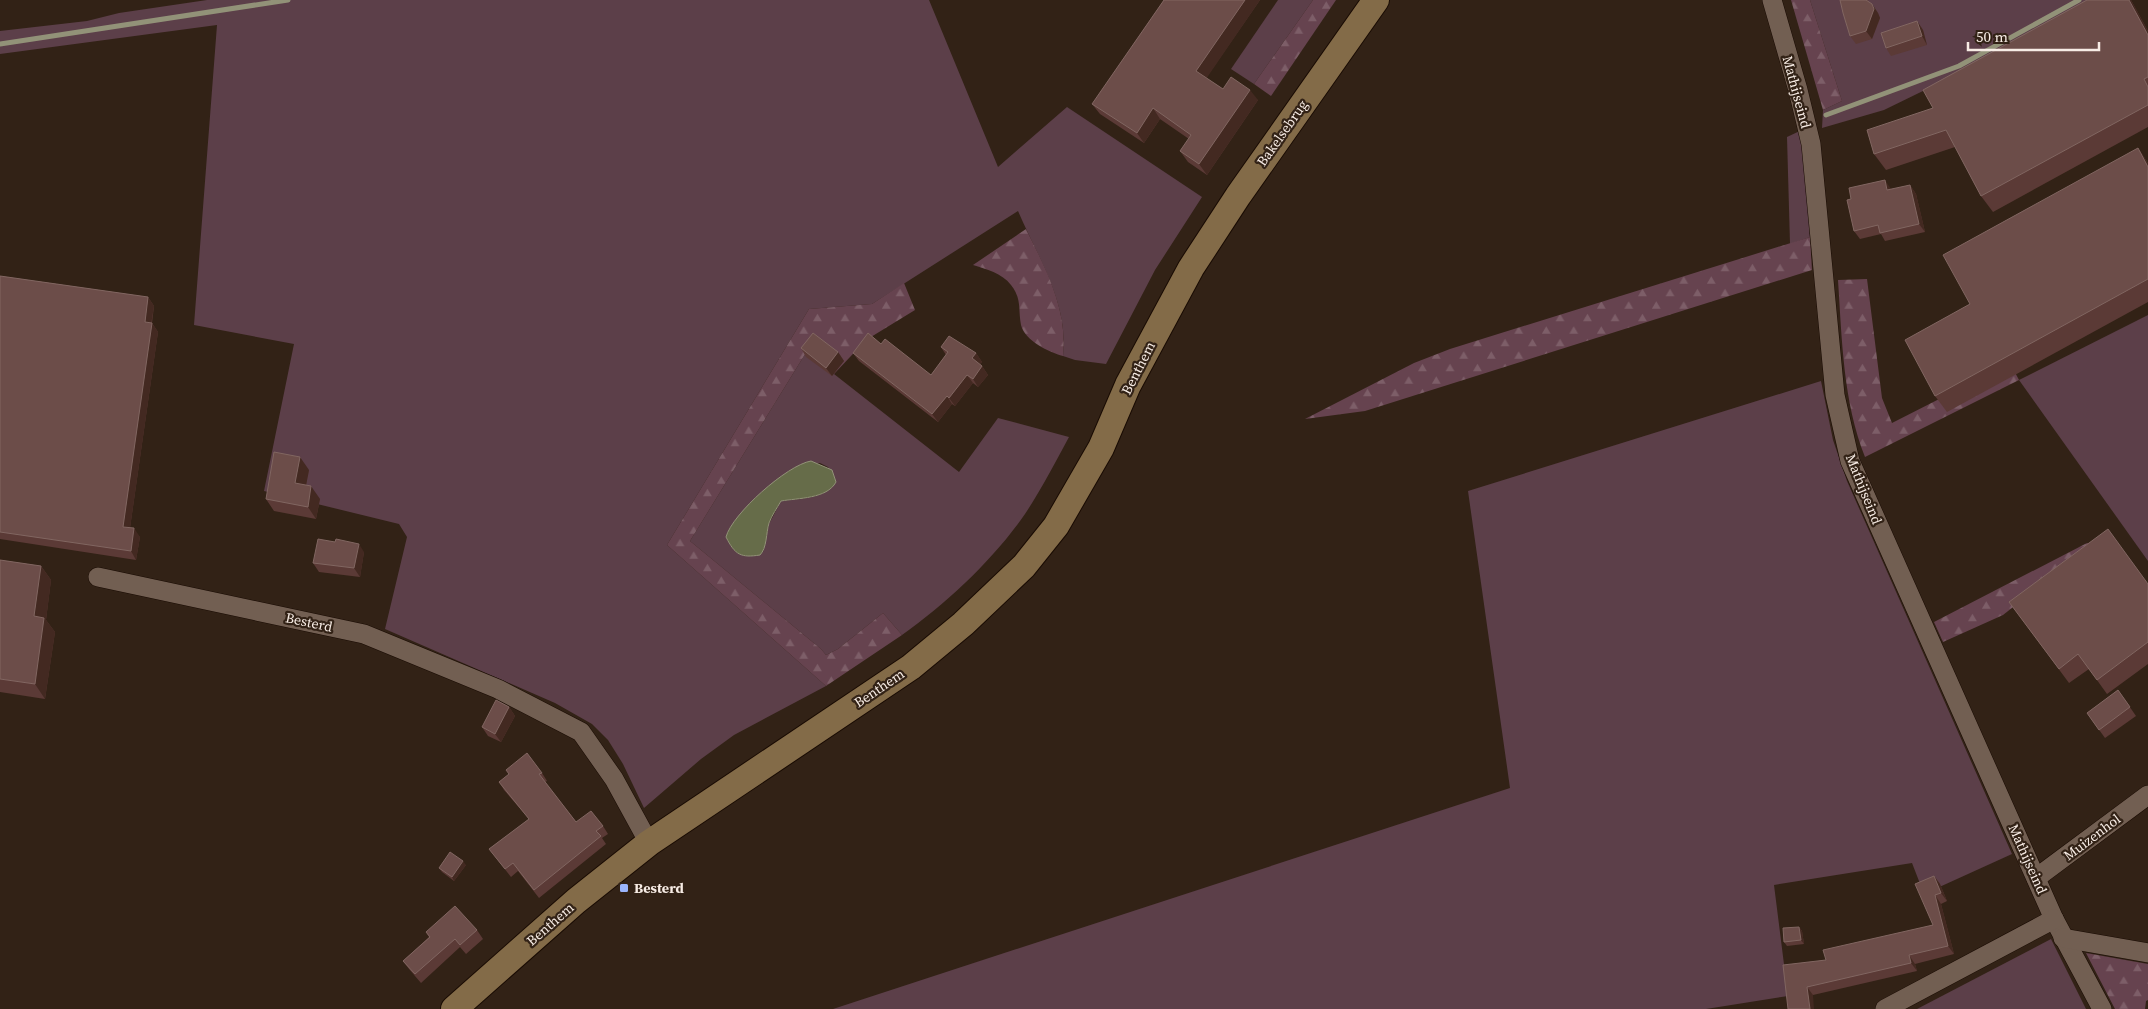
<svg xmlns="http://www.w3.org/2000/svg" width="2148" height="1009" font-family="'Source Serif 4',serif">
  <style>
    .green { fill: #5c3f49; fill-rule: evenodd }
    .forest { fill: url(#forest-firs) }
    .water { fill: #666c49; stroke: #929278 }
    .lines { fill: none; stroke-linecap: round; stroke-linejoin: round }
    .stream { stroke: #929278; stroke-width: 5 }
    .minor-casing { stroke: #190b03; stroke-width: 20 }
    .secondary-casing { stroke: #190b03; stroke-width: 28 }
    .minor { stroke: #725f52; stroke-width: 19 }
    .secondary { stroke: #836b48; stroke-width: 26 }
    .wall { fill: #5b3a36 }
    .shaded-wall { fill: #432921 }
    .building { fill: #6c4d49; stroke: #816661 }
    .poi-dot { fill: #9bb5fd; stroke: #322216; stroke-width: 2 }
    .labels { text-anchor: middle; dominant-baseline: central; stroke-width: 4.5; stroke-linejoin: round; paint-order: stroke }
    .street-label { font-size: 14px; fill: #f7ece5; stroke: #322216 }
    .poi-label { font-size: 14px; font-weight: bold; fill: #f7ece5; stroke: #322216; text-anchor: start }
  </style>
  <defs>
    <pattern id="forest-firs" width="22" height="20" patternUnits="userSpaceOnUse" patternTransform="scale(1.25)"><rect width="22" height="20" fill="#66434f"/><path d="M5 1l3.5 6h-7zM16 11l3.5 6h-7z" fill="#7d5e68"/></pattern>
  </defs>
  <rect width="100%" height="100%" fill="#322216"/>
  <g class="green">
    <path d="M207 0H929L998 167 1067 107 1202 197 1155 270 1106 364 1075 360 1063 356C1069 303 1038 258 1018 211L872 304 809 309 667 545 826 686 734 735 701 759 644 808 623 764 608 740 592 724 555 703 385 629 407 537 399 524 264 491 294 344 194 325 217 25 0 54V31L87 21 119 13Z"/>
    <polygon points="1278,0 1313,0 1254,84 1231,69"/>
    <polygon points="1810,0 2100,0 2009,49 1884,110 1822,128 1823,110 1842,101"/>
    <polygon points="1804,129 1810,237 1790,244 1787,137"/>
    <polygon points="2148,315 2148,561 2019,380"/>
    <path d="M807 351 834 374 959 472 998 418 1069 437C1055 463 1041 490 1025 514 993 560 948 602 902 635L883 613 838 649 826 655 821 649 690 541ZM820 463 828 467 836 482C827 499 798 499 781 501L769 524 763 552C743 559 736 557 726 537L780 478 792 469Z"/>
    <polygon points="1821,381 1833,440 1847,481 2012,854 1924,894 1912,863 1774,885 1788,996 1706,1009 833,1009 1510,788 1468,491"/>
    <polygon points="2051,939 2086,1009 1917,1009"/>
  </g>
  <g class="forest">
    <polygon points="1313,0 1336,0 1271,96 1254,84"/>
    <polygon points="1791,0 1810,0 1842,101 1823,110"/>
    <path d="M1026 229C1046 269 1068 310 1063 356 1049 352 1025 341 1021 325 1018 309 1022 299 1011 285 1002 273 986 269 973 265Z"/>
    <polygon points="1810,237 1812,270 1365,411 1305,419 1414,363 1450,349"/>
    <path d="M1867 279 1882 398 1892 423 2010 363 2019 380 1865 457C1843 401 1842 340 1838 280Z"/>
    <polygon points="904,283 915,310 866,340 834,374 807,351 690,541 821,649 826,655 838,649 883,613 902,635 826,686 667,545 809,309 872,304"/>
    <polygon points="2087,543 2093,544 2003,615 1943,642 1934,622"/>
    <polygon points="2086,953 2148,964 2148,1000 2146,1001 2145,1009 2115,1009"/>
  </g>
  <path class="water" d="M811 461 832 470 836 482C827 499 798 498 781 501 777 508 772 515 769 523 766 533 767 548 760 555 741 558 735 555 726 537 732 514 787 465 811 461Z"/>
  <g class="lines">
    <g class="stream">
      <polyline points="0,44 288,0"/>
      <polyline points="1826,115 1959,66 2079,0"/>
    </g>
    <g class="minor-casing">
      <g id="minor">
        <polyline points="1772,0 1798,90 1811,144 1835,395 1850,461 2054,919 2102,1009"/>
        <polyline points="98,577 364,634 498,689 581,732 614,779 649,843"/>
        <polyline points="2036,878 2148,795"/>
        <polyline points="2063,938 2148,953"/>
        <polyline points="1885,1009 2054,919"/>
      </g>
    </g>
    <g class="secondary-casing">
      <polyline id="secondary" points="454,1009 576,901 649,843 911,667 963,624 1024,566 1056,526 1101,448 1128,385 1191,268 1238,196 1376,0"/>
    </g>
    <use href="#minor" class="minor"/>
    <use href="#secondary" class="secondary"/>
  </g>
  <g class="wall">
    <polygon points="1164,0 1260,0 1206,78 1223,89 1258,100 1207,175 1188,162 1180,151 1189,139 1160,119 1144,143 1100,114 1092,104"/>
    <polygon points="1841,0 1868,0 1869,2 1872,4 1878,13 1880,18 1872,39 1856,44 1850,36"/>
    <polygon points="2087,0 2131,0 2148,31 2148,127 1993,212 1981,196 1955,147 1886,170 1874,154 1933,108"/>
    <polygon points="1917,21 1923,30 1927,45 1891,56 1886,48"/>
    <polygon points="2138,148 2148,163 2148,302 1947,412 1935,396 1970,304"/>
    <polygon points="1910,185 1916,194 1925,232 1885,241 1881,234 1860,239 1854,231 1851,199 1891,189 1891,190"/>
    <polygon points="0,276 148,297 154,306 152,323 158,332 130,528 140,537 136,560 0,539"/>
    <polygon points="881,344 931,375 946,355 941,347 976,353 982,362 980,364 982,366 988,375 978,387 973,383 955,406 952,404 938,422 859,361 853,353"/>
    <polygon points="801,348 838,352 844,361 832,376 806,357"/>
    <polygon points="309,470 306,485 320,499 316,519 274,511 266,499"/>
    <polygon points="364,552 360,577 319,572 313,563"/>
    <polygon points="0,560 41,566 51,580 46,620 55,632 45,699 0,692"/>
    <polygon points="2148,584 2148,664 2107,694 2089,669 2069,683 2009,602"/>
    <polygon points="2118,690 2136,716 2105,738 2087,713"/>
    <polygon points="509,707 515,716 501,742 488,736 482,727"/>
    <polygon points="542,773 547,781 545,782 576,822 603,826 608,834 602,838 606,844 539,898 518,871 511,877 489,849 529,819 504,790 499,782"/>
    <polygon points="466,865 454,881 442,872 439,868"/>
    <polygon points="1934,876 1940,884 1947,901 1941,904 1954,954 1915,964 1917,971 1813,995 1788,1009 1826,960 1933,925"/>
    <polygon points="1799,927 1802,931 1804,944 1787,946 1784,942"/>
    <polygon points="477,930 483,939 466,954 460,947 421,983 409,969 403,961 429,937 426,932"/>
  </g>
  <g class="shaded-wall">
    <polygon points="1245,0 1260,0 1204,82 1196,71"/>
    <polygon points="2129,0 2131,0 2148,31 2148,35"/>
    <polygon points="1872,4 1878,13 1880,18 1872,39 1866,31"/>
    <polygon points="1917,21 1923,30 1927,45 1922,36"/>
    <polygon points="1250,90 1258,100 1207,175 1199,164"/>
    <polygon points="1153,108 1160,119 1144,143 1137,133"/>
    <polygon points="2138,148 2148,163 2148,167"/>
    <polygon points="1885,180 1891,189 1893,199 1887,190"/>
    <polygon points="1910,185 1916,194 1925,232 1919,224"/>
    <polygon points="148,297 154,306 150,331 145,322"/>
    <polygon points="152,323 158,332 129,535 123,527"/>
    <polygon points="838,352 844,361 832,376 826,368"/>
    <polygon points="976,353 982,362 978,367 972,358"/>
    <polygon points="982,366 988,375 978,387 973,379"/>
    <polygon points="967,375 973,383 955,406 949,398"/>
    <polygon points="947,396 952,404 938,422 932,414"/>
    <polygon points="300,457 309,470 304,496 295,483"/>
    <polygon points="311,486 320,499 316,519 308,507"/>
    <polygon points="134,528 140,537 136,560 131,551"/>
    <polygon points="359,544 364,552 360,577 354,568"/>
    <polygon points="41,566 51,580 46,620 55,632 45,699 35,684 34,616"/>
    <polygon points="509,707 515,716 501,742 495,734"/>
    <polygon points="463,861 466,865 454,881 452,877"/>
    <polygon points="1934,876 1940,884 1947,901 1941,893"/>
    <polygon points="1935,895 1941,904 1954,954 1948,946"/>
    <polygon points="1799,927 1802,931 1804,944 1801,940"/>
    <polygon points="1909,955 1915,964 1917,971 1911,963"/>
    <polygon points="1807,987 1813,995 1814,1009 1810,1009"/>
  </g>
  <g class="building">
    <polygon points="1164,0 1245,0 1196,71 1223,89 1231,77 1250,90 1199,164 1180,151 1191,135 1153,108 1137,133 1092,104"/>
    <polygon points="1840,0 1866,0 1872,4 1874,9 1866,31 1850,36 1843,13"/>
    <polygon points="2087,0 2129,0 2148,35 2148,77 2144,79 2148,87 2148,105 1981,196 1946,130 1874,154 1867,130 1933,108 1923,90"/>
    <polygon points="1917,21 1922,36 1886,48 1881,33"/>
    <polygon points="2138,148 2148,167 2148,279 1935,396 1905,340 1970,304 1943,255"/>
    <polygon points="1885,180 1887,190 1910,185 1919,224 1880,233 1878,225 1854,231 1847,200 1851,199 1849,188"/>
    <polygon points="0,276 148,297 145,322 152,323 123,527 134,528 131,551 0,532"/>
    <polygon points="813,333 838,352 826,368 801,348"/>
    <polygon points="868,333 881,344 885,339 931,375 948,352 941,347 949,336 976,353 972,358 982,366 973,379 967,375 949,398 947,396 932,414 853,353"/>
    <polygon points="274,452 300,457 295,483 311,486 308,507 266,499"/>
    <polygon points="2108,529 2148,584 2148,642 2097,680 2078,654 2059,669 2009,602"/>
    <polygon points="318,539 335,542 336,539 359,544 354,568 313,563"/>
    <polygon points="0,560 41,566 34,616 44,618 35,684 0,679"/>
    <polygon points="2118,690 2130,707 2099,730 2087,713"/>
    <polygon points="496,700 509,707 495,734 482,727"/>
    <polygon points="527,753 542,773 539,774 576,822 591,811 603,826 596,831 601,836 534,890 513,863 505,869 489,849 529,819 499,782 509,774 506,770"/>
    <polygon points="450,852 463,861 452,877 439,868"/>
    <polygon points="1934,876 1941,893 1935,895 1948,946 1909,955 1911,963 1807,987 1810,1009 1788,1009 1783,965 1826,960 1823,950 1933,925 1915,884"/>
    <polygon points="455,906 477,930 460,945 455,939 415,974 403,961 430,937 426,932"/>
    <polygon points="1799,927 1801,940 1784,942 1783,928"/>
  </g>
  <rect class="poi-dot" x="619" y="883" width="10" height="10" rx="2.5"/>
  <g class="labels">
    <g class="street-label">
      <text transform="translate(1797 92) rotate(75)">Mathijseind</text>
      <text transform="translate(1282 133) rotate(-55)">Bakelsebrug</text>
      <text transform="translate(1138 368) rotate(-63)">Benthem</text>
      <text transform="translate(1864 489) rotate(68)">Mathijseind</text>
      <text transform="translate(309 622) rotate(12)">Besterd</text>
      <text transform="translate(879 688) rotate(-34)">Benthem</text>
      <text transform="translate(2092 837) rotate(-37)">Muizenhol</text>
      <text transform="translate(2028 859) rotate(66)">Mathijseind</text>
      <text transform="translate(550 924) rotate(-41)">Benthem</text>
    </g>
    <g class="poi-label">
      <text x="634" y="888">Besterd</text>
    </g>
  </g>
  <path d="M1968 42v8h131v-8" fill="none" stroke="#f7ece5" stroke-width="2.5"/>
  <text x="1976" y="42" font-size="15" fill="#f7ece5" stroke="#322216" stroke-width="4" paint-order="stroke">50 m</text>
</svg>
